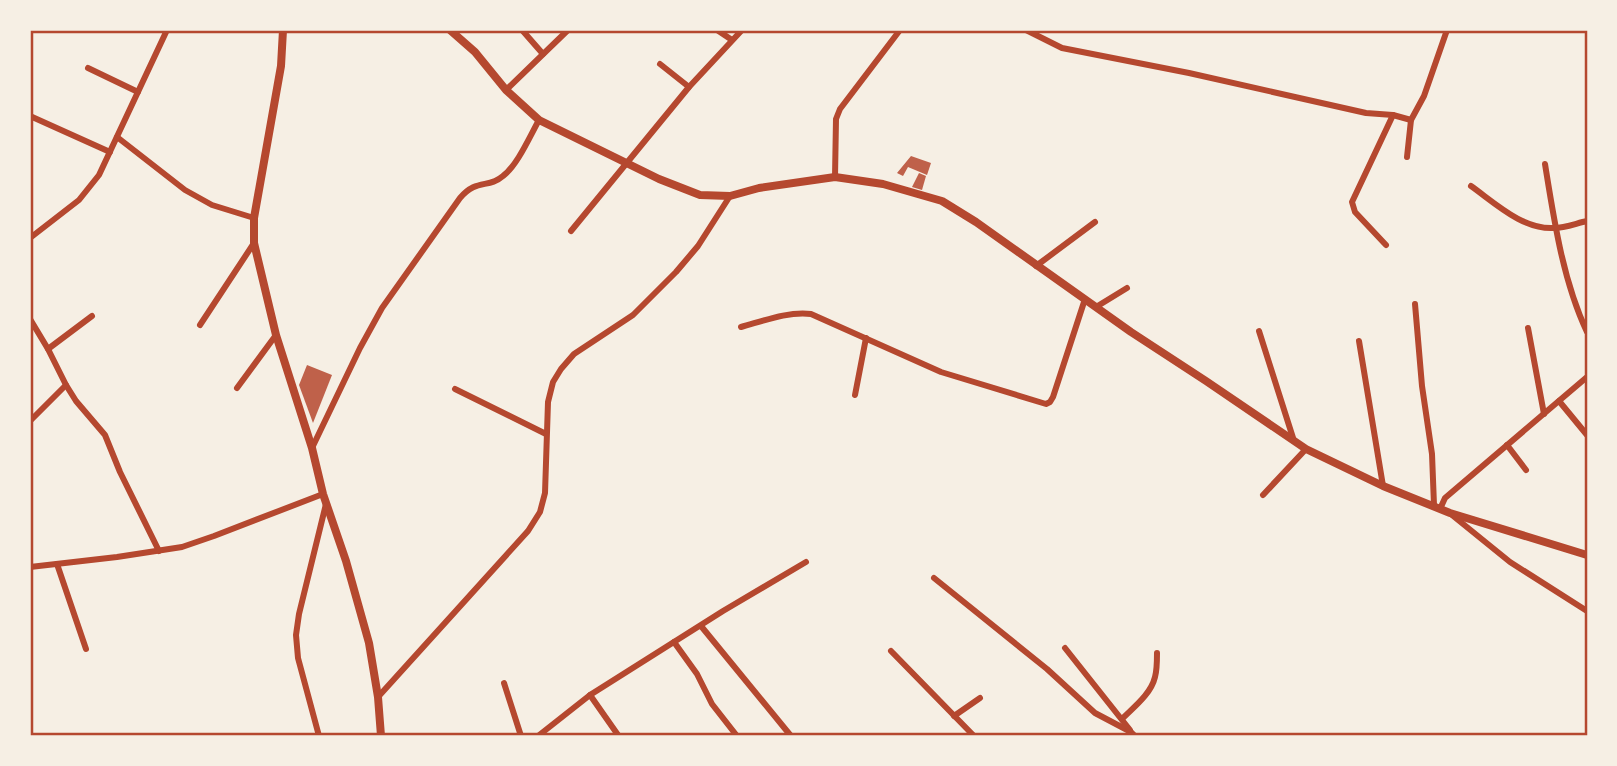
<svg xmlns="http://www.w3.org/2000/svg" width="1617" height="766" font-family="Inter,sans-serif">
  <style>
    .building { fill: #bf614a }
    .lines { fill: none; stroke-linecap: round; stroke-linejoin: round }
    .minor { stroke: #b5482f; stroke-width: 6 }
    .tertiary { stroke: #b5482f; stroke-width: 8 }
    .neatline { fill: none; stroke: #b5482f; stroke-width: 2.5 }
  </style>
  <rect width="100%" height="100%" fill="#f6efe4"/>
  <g class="building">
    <polygon points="911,156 931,163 927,175 908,167 903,176 897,173"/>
    <polygon points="919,173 926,176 922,190 912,187"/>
    <polygon points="307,365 332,375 313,423 299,385"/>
  </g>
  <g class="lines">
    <g class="minor">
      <polyline points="522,30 543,54"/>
      <polyline points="717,30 732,40"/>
      <polyline points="1026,30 1062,48 1189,73 1366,113 1393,115 1411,120"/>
      <polyline points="660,64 689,87"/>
      <polyline points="88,68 138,92"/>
      <polyline points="506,90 568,30"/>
      <polyline points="30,116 110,152"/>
      <polyline points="117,137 185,190 212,205 254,218"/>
      <polyline points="1407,157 1411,120 1424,96 1447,30"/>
      <path d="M1545 164C1554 220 1563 281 1587 332"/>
      <polyline points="835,177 836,119 840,109 900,30"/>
      <path d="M1471 186C1495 203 1523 230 1554 228 1565 228 1577 223 1587 221"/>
      <polyline points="571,231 689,87 742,30"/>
      <polyline points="30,238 79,200 99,175 167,30"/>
      <polyline points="1386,245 1355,212 1352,202 1393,115"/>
      <polyline points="1036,266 1095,222"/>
      <polyline points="1415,304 1422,386 1432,454 1434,505"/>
      <polyline points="1096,307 1127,288"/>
      <polyline points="30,319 48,349 66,385 76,401 105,435 120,472 159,551"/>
      <polyline points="200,325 254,243"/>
      <path d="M741 327C763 321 789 311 811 314L941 372 1046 404 1050 402 1053 397 1085 299"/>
      <polyline points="1528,328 1544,414"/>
      <polyline points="1259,331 1294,441"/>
      <polyline points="1359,341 1383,486"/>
      <polyline points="48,349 92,316"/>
      <polyline points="237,388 276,335"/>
      <polyline points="455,389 546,434"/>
      <polyline points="855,395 866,338"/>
      <polyline points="1559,401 1587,435"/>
      <polyline points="30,421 66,385"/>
      <polyline points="1507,445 1526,470"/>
      <path d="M312 448 360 348 382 308 460 198C477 178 488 189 503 176 517 166 530 136 539 120"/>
      <polyline points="1263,495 1306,449"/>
      <polyline points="1440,509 1445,498 1587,377"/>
      <polyline points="1452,515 1510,562 1587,611"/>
      <polyline points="57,564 86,649"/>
      <polyline points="30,567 117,557 182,547 214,536 323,494"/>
      <polyline points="934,578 1047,669 1095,713 1131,732 1135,736"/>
      <polyline points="701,626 791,736"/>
      <polyline points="674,642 697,674 712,704 737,736"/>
      <polyline points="1065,648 1130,730"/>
      <polyline points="891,651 974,736"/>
      <polyline points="504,683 521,736"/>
      <polyline points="590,695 618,735"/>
      <polyline points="378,697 528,531 540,512 545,493 548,402 553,382 561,369 574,354 633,315 676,272 698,246 730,196"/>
      <polyline points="954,716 980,698"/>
      <path d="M1122 719C1134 707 1151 694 1155 677 1157 670 1157 661 1157 653"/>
      <polyline points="319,736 298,658 296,635 299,614 326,504"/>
      <polyline points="538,736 590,695 723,611 806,562"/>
    </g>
    <g class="tertiary">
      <polyline points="283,30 281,66 254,218 254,243 276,335 312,448 323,494 346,561 369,643 378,697 381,736"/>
      <polyline points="450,30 475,52 506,90 539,120 659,179 700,195 730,196 759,188 835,177 883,184 942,201 976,222 1131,332 1206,381 1306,449 1383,486 1450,513 1587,555"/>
    </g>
  </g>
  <rect width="1617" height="766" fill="none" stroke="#f6efe4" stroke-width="63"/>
  <rect x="32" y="32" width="1554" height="702" class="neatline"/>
</svg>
